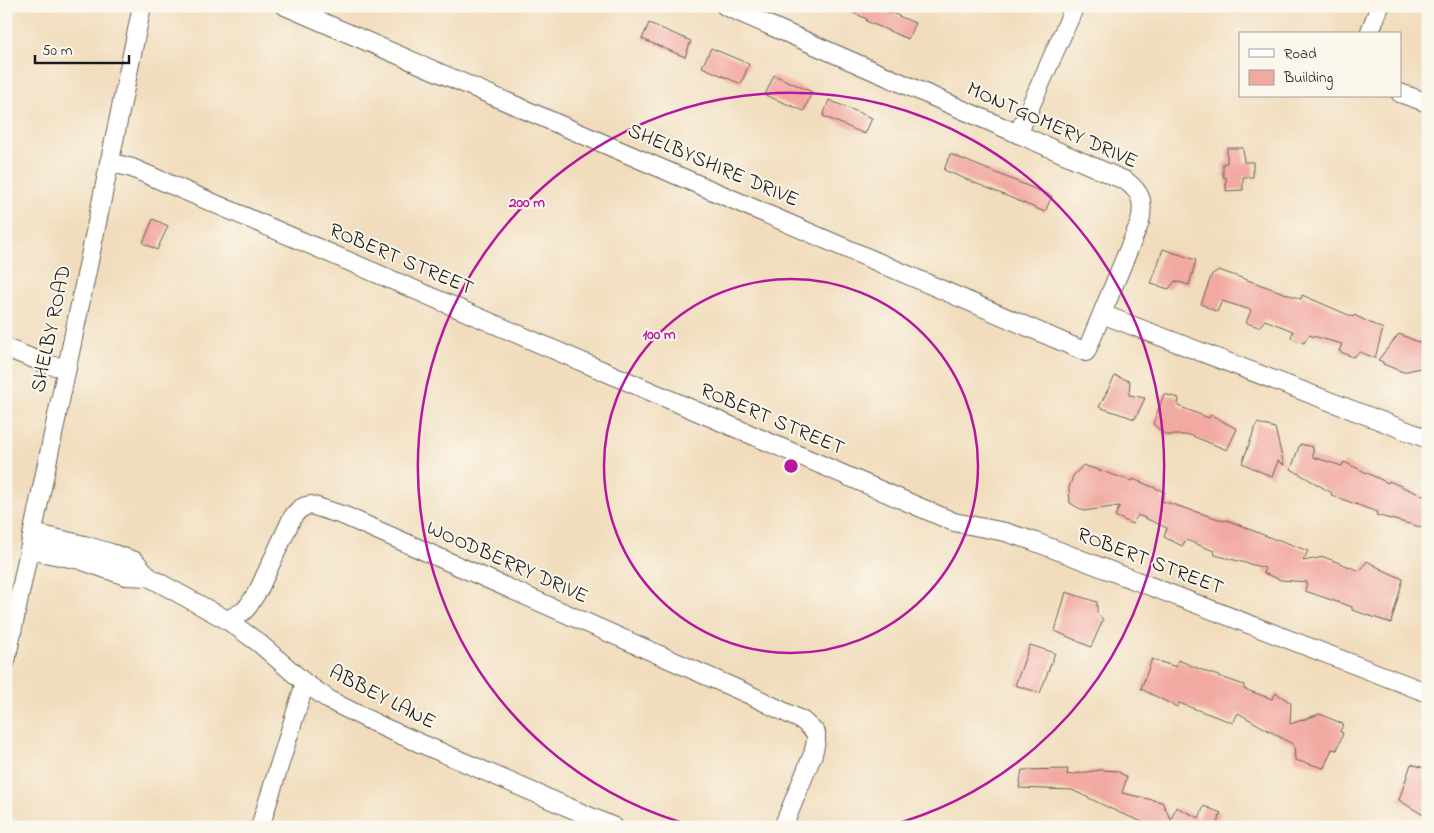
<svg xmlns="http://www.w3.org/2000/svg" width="1434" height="833" font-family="'Indie Flower',sans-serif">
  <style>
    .building { fill: #f1a9a2 }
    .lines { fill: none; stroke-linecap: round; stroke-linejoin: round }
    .minor-casing { stroke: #676054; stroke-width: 20 }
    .minor { stroke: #fff; stroke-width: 18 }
    .ring { fill: none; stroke: #b5179e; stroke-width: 2.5 }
    .labels { text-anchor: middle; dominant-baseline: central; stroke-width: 4; stroke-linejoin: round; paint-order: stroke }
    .street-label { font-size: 21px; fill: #1c1c1c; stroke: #fbf7ec }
    .centre { fill: #b5179e; stroke: #fbf7ec; stroke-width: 2.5 }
    .ring-label { font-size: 15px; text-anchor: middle; font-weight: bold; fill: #b5179e; stroke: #fbf7ec; stroke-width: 4; stroke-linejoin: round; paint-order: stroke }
  </style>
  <rect width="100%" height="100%" fill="#fbf7ec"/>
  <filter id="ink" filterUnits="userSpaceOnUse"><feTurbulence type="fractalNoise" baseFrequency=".02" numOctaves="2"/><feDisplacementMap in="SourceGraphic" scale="10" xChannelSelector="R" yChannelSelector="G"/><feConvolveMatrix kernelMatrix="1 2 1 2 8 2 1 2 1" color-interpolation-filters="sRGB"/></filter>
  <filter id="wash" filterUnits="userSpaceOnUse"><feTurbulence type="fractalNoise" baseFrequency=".0096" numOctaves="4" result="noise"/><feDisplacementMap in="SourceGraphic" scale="20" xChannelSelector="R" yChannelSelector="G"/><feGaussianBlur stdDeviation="1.12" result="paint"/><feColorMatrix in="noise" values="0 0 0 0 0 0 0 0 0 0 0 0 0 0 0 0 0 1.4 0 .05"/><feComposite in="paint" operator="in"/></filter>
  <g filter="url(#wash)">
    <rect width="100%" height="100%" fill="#f1ddbd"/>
    <g id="blocks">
      <g class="building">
        <polygon points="838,6 875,6 915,23 908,39 866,21 867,19"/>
        <polygon points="649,23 691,41 685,57 642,39"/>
        <polygon points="711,48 749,64 741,84 702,67"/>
        <polygon points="774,75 812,92 804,111 765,95"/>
        <polygon points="829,100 872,118 865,134 823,116"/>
        <polygon points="1227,148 1243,148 1244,162 1253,162 1253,177 1243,177 1243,190 1226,191 1226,177 1223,177 1223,163 1227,163"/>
        <polygon points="950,154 1052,196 1045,212 944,170"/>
        <polygon points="153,219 168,226 157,250 143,243"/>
        <polygon points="1163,249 1196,260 1189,285 1175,281 1169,289 1151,284"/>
        <polygon points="1219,270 1301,299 1302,295 1353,317 1354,315 1383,329 1375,358 1360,352 1353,357 1339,351 1342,344 1309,335 1304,343 1291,338 1293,331 1265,320 1259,327 1246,323 1251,310 1222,301 1217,312 1201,304 1212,274"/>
        <polygon points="1399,334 1428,346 1428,366 1403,372 1383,364 1383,362 1378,360"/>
        <polygon points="1115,376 1130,381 1129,395 1145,398 1135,419 1099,407"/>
        <polygon points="1164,394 1179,398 1178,406 1209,418 1211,415 1237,429 1227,450 1190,435 1166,435 1153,424"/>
        <polygon points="1257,423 1275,428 1284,465 1278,461 1272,477 1242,463"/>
        <polygon points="1300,444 1313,447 1313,457 1342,466 1344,462 1388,483 1389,481 1428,498 1428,529 1376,515 1377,512 1331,495 1332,493 1291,469"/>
        <polygon points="1083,465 1132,481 1133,479 1165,492 1162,501 1225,521 1227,520 1276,540 1277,539 1308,551 1303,561 1324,557 1360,571 1367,561 1383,570 1403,579 1391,623 1352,610 1352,607 1305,591 1307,582 1281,580 1263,573 1265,568 1215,555 1214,551 1186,540 1182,546 1164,537 1167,528 1138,515 1132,524 1115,516 1120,506 1084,511 1070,503 1069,488 1073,476"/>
        <polygon points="1066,592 1097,602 1097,613 1103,620 1091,647 1055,631"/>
        <polygon points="1030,645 1055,653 1040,693 1015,685"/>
        <polygon points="1152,659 1176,667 1178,660 1207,672 1244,685 1244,689 1272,699 1276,693 1291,703 1290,724 1320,714 1343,724 1340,732 1343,733 1337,750 1332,749 1324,768 1295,760 1294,745 1238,713 1233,723 1179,703 1177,707 1141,689"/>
        <polygon points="1411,764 1428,769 1423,780 1428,782 1428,818 1399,800"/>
        <polygon points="1068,769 1067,775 1100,770 1117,771 1127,777 1122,793 1162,802 1171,820 1176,807 1199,818 1204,806 1221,813 1216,826 1217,827 1155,827 1120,813 1072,790 1019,788 1022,770"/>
      </g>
    </g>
  </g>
  <g filter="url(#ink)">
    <use href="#blocks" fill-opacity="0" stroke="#676054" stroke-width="1"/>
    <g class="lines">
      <g class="minor-casing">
        <g id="minor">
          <path d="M285 6 1086 352 1140 222C1144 202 1142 193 1126 181L725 6"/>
          <polyline points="1369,34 1380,6"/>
          <polyline points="1400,93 1428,103"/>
          <polyline points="1018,134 1075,6"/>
          <polyline points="109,162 132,168 954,522 1005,532 1033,541 1428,693"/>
          <polyline points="1102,314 1428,439"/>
          <polyline points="6,348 49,365 67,368"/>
          <polyline points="29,550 80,560 126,576 149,577 135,561 111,553 84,545 33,533"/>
          <polyline points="149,577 227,620 259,643 305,683 331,701 385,728 614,827"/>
          <path d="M227 620 244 611 249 605 259 589 292 518C297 511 301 506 311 505L345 516 748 694 803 721 816 733V741L813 754 783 827"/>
          <polyline points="6,661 142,6"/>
          <polyline points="260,827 305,683"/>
        </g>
      </g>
      <use href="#minor" class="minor"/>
    </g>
  </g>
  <g class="ring">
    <circle cx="791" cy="466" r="187"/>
    <path d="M694 826A373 373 0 1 1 888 826"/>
  </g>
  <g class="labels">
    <g class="street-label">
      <text transform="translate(1052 126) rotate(24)">MONTGOMERY DRIVE</text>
      <text transform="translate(713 166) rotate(23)">SHELBYSHIRE DRIVE</text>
      <text transform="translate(401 260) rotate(23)">ROBERT STREET</text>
      <text transform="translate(52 329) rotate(-78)">SHELBY ROAD</text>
      <text transform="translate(772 420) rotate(23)">ROBERT STREET</text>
      <text transform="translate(1150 562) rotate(21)">ROBERT STREET</text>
      <text transform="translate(507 563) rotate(24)">WOODBERRY DRIVE</text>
      <text transform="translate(382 698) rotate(27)">ABBEY LANE</text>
    </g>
  </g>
  <circle cx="791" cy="466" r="8" class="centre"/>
  <g class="ring-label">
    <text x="527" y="207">200 m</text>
    <text x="659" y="339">100 m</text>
  </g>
  <rect width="1434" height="833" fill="none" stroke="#fbf7ec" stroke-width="25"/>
  <rect x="1239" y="32" width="162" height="65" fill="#fbf7ec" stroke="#a29f99"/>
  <rect x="1249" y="49" width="25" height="8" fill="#ffffff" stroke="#a29f99"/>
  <text x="1284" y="58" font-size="15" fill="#1c1c1c">Road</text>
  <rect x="1249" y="70" width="25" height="15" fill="#f1a9a2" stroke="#a29f99"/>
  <text x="1284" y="82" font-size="15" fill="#1c1c1c">Building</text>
  <path d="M35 55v8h94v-8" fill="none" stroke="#1c1c1c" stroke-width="2.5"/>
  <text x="42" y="55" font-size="15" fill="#1c1c1c" stroke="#fbf7ec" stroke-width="4" paint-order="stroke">50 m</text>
</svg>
